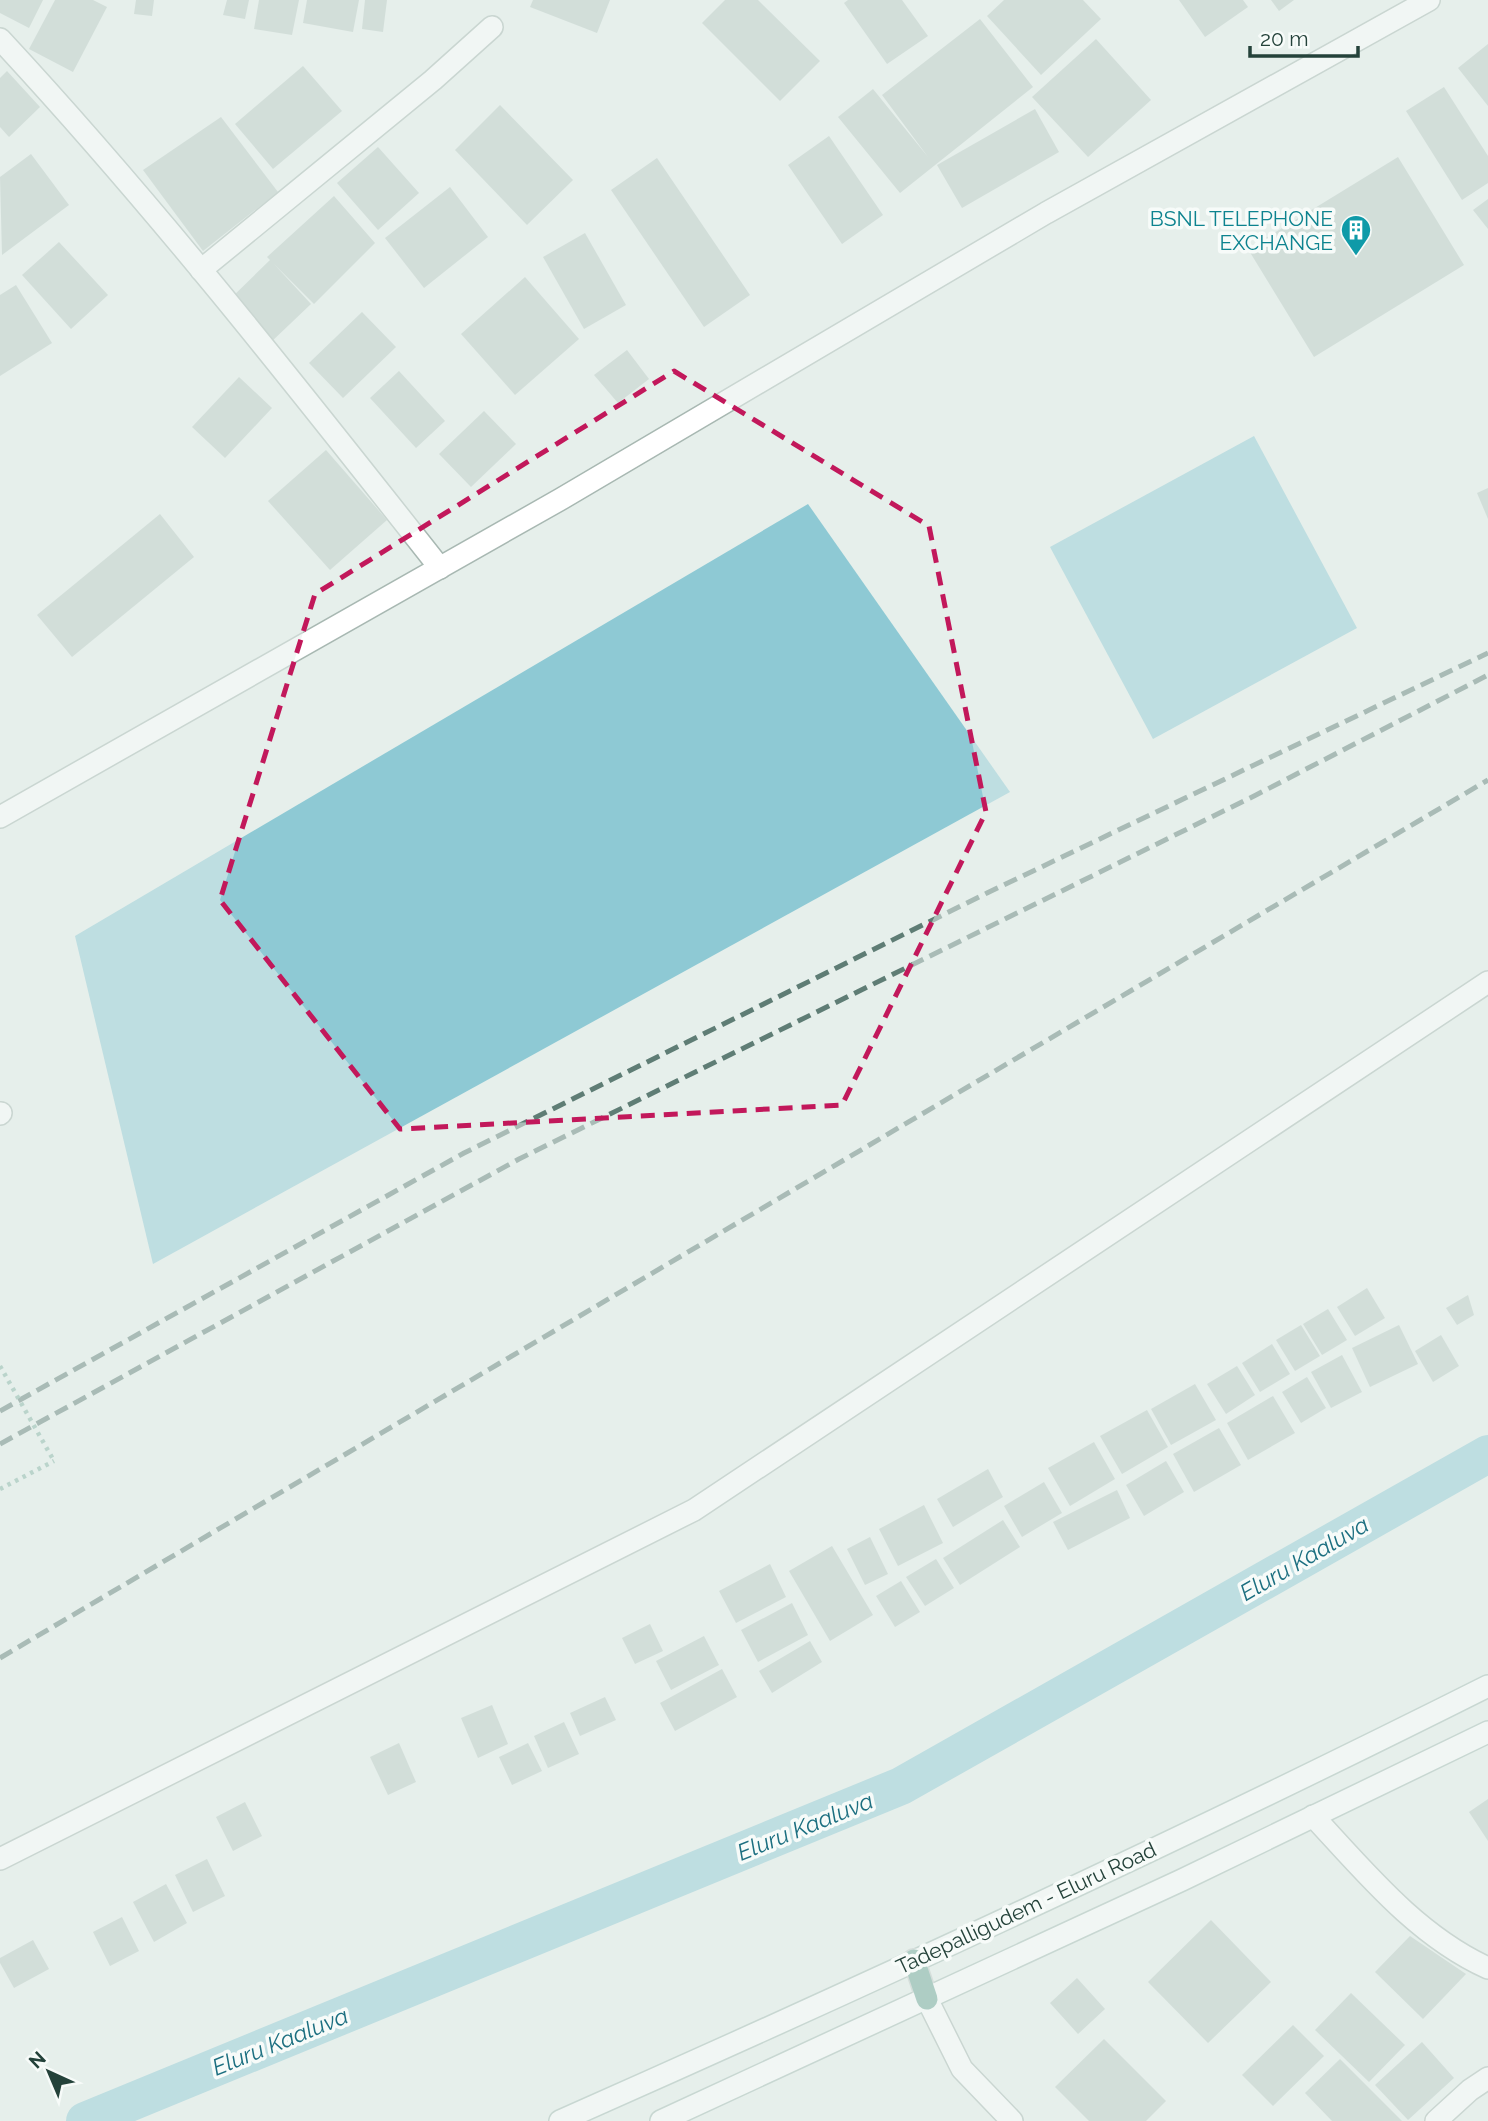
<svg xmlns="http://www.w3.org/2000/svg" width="1488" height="2121" font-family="Raleway,sans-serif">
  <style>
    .water { fill: #8ec9d4 }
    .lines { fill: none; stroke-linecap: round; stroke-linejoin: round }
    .canal { stroke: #8ec9d4; stroke-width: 38 }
    .building { fill: #bbcac4 }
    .lane-casing { stroke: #a8b8b2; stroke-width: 24 }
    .street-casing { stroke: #a8b8b2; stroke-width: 24 }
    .secondary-casing { stroke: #a4bbb3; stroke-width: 24 }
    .primary-casing { stroke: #c2cac8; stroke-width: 24 }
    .path { stroke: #86b3a5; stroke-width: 4.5; stroke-dasharray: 3.5 5; stroke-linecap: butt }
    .lane { stroke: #fff; stroke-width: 21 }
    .street { stroke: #fff; stroke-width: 21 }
    .secondary { stroke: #fff; stroke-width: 21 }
    .primary { stroke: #6aa596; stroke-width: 21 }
    .rail { stroke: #5f7d75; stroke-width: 5; stroke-dasharray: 14 7; stroke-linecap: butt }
    .path-bridge { stroke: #86b3a5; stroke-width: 4.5; stroke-dasharray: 3.5 5; stroke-linecap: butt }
    .marked { fill: none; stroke: #c2185b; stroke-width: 5; stroke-dasharray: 14 9; stroke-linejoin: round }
    .labels { text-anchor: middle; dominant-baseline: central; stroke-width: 7; stroke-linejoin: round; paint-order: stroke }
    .culture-label { font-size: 21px; fill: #0d838f; stroke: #f7fbf9; text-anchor: end }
    .street-label { font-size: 21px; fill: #24423a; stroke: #f7fbf9 }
    .water-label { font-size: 23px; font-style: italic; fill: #1c6f80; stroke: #f7fbf9 }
  </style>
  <rect width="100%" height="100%" fill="#e6efeb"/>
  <g class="water">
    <polygon points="1254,436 1357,628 1153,739 1050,547"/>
    <polygon points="808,504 1010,792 153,1264 75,936"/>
  </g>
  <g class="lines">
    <polyline class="canal" points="85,2121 901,1786 1488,1454"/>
  </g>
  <g class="building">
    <polygon points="0,0 43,0 29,28 0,13"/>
    <polygon points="55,0 93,0 107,7 73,72 29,49"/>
    <polygon points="136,0 154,0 152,16 134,14"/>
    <polygon points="227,0 249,0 245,19 223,15"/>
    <polygon points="259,0 299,0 292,35 254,29"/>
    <polygon points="307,0 359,0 353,32 303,23"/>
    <polygon points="365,0 387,0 383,32 362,29"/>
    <polygon points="533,0 610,0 597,33 530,7"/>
    <polygon points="725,0 758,0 820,61 780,101 702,23"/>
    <polygon points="848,0 902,0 928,36 887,64 844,3"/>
    <polygon points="1004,0 1083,0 1101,19 1041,75 987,16"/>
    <polygon points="1179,0 1243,0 1248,7 1205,37"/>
    <polygon points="1271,0 1294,0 1279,11"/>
    <polygon points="980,19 1033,87 900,193 838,117 873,89 928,157 882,95"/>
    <polygon points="1096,39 1151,100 1088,157 1032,97"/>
    <polygon points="1488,44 1488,106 1458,68"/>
    <polygon points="303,66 342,111 273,169 235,124"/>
    <polygon points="7,71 40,107 9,137 0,127 0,78"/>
    <polygon points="1444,87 1488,156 1488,183 1462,200 1406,111"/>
    <polygon points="500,105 573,180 527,225 455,150"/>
    <polygon points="1035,109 1059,152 962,208 937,165"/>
    <polygon points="221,117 278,192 203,251 143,170"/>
    <polygon points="829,136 883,215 842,244 788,165"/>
    <polygon points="378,147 419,193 378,230 337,183"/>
    <polygon points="31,154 69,205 2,255 0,177"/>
    <polygon points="1398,157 1464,265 1314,357 1248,249"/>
    <polygon points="657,158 750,295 704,327 611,190"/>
    <polygon points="450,187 488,237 424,288 385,238"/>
    <polygon points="334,196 375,243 314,304 274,264 311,304 269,344 228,301 270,260 267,257"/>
    <polygon points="1488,199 1488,229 1473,210"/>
    <polygon points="585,233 626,305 584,329 543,257"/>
    <polygon points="59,242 108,295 71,329 22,275"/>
    <polygon points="525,277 579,339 515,395 461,334"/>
    <polygon points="16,285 52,343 0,376 0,295"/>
    <polygon points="362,312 396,347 343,398 309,363"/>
    <polygon points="627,350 649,379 618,403 594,375"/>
    <polygon points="399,371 445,421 416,448 370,398"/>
    <polygon points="239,377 272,408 225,458 192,427"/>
    <polygon points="484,411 516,444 471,487 439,454"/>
    <polygon points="326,450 387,520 330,570 268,501"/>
    <polygon points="1488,488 1488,519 1477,493"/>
    <polygon points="160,514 194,557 72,657 37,615"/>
    <polygon points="1367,1288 1385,1318 1355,1336 1337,1307"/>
    <polygon points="1468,1295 1474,1315 1457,1325 1446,1308"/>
    <polygon points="1328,1309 1347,1340 1322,1355 1303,1324"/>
    <polygon points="1301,1325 1320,1356 1295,1371 1276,1340"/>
    <polygon points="1399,1325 1418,1364 1370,1387 1352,1348"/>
    <polygon points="1441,1335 1459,1366 1433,1382 1415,1351"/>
    <polygon points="1272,1344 1290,1374 1260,1392 1242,1363"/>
    <polygon points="1342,1355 1362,1392 1331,1408 1311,1372"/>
    <polygon points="1237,1366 1255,1395 1226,1414 1207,1384"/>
    <polygon points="1307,1377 1326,1408 1301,1423 1282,1392"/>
    <polygon points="1195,1384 1216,1420 1171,1445 1151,1409"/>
    <polygon points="1273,1396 1295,1433 1248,1460 1227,1423"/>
    <polygon points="1147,1410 1168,1447 1122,1474 1100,1436"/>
    <polygon points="1219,1428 1241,1465 1194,1492 1173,1454"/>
    <polygon points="1094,1442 1115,1479 1070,1506 1048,1468"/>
    <polygon points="1166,1461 1184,1492 1144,1516 1126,1485"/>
    <polygon points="988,1469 1003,1497 953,1527 937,1499"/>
    <polygon points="1044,1482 1062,1513 1022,1537 1004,1506"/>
    <polygon points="1117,1490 1130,1518 1068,1550 1053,1522"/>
    <polygon points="924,1505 943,1543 898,1566 879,1529"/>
    <polygon points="1003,1520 1020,1547 960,1585 943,1558"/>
    <polygon points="870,1537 888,1574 865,1585 847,1549"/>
    <polygon points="832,1546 873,1615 830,1641 789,1571"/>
    <polygon points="936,1559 954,1588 925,1606 906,1577"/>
    <polygon points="770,1564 786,1597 736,1623 719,1591"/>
    <polygon points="901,1581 920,1612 895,1627 876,1596"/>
    <polygon points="792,1603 808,1635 758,1662 741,1630"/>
    <polygon points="650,1624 663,1651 635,1664 622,1638"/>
    <polygon points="704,1636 719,1665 671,1690 656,1661"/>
    <polygon points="810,1641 822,1662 772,1693 759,1671"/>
    <polygon points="722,1669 737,1697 675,1731 660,1703"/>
    <polygon points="605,1697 616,1720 580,1736 570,1713"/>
    <polygon points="492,1705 508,1744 478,1758 461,1718"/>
    <polygon points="564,1722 579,1754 548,1768 534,1736"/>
    <polygon points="399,1743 416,1782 388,1795 370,1757"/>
    <polygon points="528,1743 542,1771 512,1785 499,1757"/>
    <polygon points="1488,1799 1488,1841 1469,1812"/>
    <polygon points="245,1802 262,1836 233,1851 216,1817"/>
    <polygon points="207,1859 225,1896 193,1912 175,1875"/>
    <polygon points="166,1884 187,1923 154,1942 133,1902"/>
    <polygon points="122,1917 139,1951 110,1966 93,1932"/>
    <polygon points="1211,1920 1271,1982 1208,2043 1148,1982"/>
    <polygon points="1410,1936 1466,1974 1423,2019 1375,1972"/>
    <polygon points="33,1940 49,1969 14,1988 0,1963 0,1958"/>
    <polygon points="1077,1978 1105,2009 1078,2034 1050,2003"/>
    <polygon points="1351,1993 1405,2045 1369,2082 1315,2030"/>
    <polygon points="1293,2025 1324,2056 1273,2106 1242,2075"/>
    <polygon points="1104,2039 1166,2101 1146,2121 1089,2121 1055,2087"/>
    <polygon points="1422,2042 1454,2078 1408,2120 1375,2085"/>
    <polygon points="1340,2059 1402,2121 1332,2121 1305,2093"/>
  </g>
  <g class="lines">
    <g class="lane-casing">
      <polyline id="lane" points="0,1859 694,1510 1488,982"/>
    </g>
    <g class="street-casing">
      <g id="street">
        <path d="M0 39C156 207 298 388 440 568"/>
        <polyline points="201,270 433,80 492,27"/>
        <polyline points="0,817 561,499 1046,213 1429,0"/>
        <polyline points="0,1114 1,1113"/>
        <path d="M1313 1816C1365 1872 1417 1936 1488 1968"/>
        <polyline points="927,1999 962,2069 1012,2121"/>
        <polyline points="1436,2121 1470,2090 1488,2078"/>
      </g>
    </g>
    <g class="secondary-casing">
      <g id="secondary">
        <path d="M560 2121C872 1983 1183 1839 1488 1686"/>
        <polyline points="661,2121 1182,1880 1488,1732"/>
      </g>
    </g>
    <g class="primary-casing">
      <polyline id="primary" points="914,1960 927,1999"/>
    </g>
    <polyline class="path" points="0,1489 54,1461"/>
    <use href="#lane" class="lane"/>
    <use href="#street" class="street"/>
    <use href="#secondary" class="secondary"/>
    <use href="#primary" class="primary"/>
    <g class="rail">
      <polyline points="0,1411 464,1153 987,893 1488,653"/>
      <polyline points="0,1444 519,1159 1256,795 1488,675"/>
      <polyline points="0,1658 1488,780"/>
    </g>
    <polyline class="path-bridge" points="0,1366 54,1461"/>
  </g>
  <path d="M0 0H1488V2121H0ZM674 371 929 526 986 812 842 1105 400 1129 220 900 315 594Z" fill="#e6efeb" fill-opacity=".55" fill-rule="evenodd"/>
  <path class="marked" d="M674 371 929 526 986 812 842 1105 400 1129 220 900 315 594Z"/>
  <defs>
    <g id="building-pin" transform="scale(1.575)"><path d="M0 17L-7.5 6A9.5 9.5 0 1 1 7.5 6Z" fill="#0f9aa8" stroke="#f7fbf9"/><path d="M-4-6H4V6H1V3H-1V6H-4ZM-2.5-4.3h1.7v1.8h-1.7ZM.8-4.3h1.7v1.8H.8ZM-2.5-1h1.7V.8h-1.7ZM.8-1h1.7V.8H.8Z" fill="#fff"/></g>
  </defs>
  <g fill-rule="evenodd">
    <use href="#building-pin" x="1356" y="230"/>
  </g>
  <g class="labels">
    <g class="culture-label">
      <text x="1333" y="218">BSNL TELEPHONE<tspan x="1333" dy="24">EXCHANGE</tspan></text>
    </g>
    <g class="street-label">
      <text transform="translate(1026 1908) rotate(-25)">Tadepalligudem - Eluru Road</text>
    </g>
    <g class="water-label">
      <text transform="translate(1304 1558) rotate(-30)">Eluru Kaaluva</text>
      <text transform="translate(805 1826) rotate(-22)">Eluru Kaaluva</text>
      <text transform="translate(280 2041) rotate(-22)">Eluru Kaaluva</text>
    </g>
  </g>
  <g transform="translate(49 2072) rotate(316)" stroke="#f7fbf9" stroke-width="5" paint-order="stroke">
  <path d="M0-5L12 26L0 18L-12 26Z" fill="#24423a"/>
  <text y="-10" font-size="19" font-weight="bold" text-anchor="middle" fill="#24423a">N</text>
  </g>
  <path d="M1250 46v10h108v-10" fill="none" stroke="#24423a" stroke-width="3.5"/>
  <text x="1260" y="46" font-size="21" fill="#24423a" stroke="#f7fbf9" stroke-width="5" paint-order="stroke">20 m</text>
</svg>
